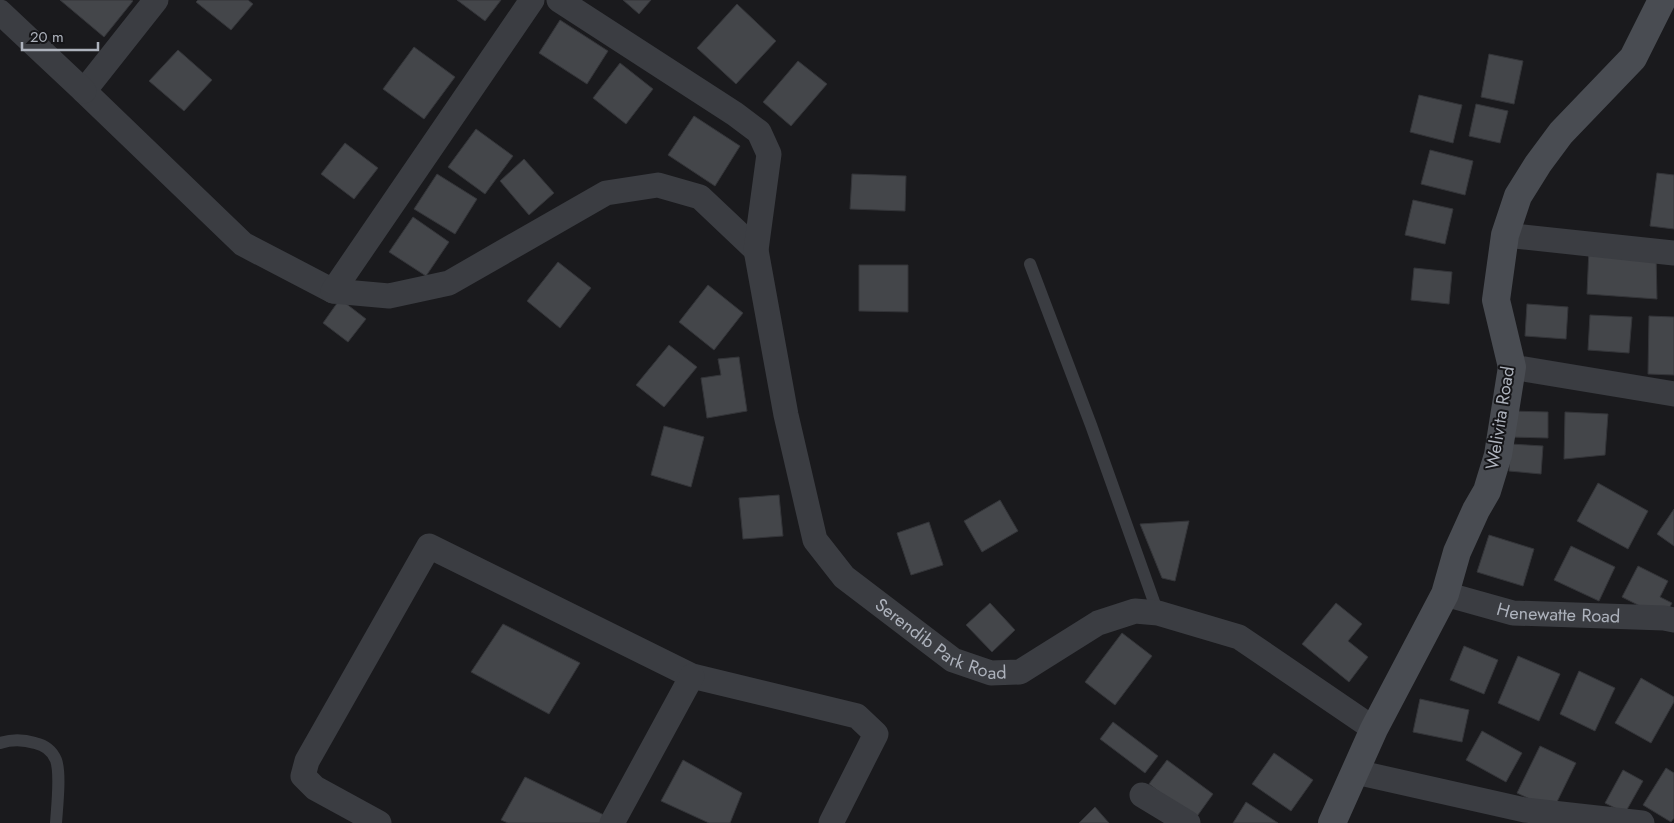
<svg xmlns="http://www.w3.org/2000/svg" width="1674" height="823" font-family="Jost,sans-serif">
  <style>
    .building { fill: #44464a; stroke: #343539 }
    .lines { fill: none; stroke-linecap: round; stroke-linejoin: round }
    .lane { stroke: #3b3d42; stroke-width: 12 }
    .street { stroke: #3b3d42; stroke-width: 25 }
    .secondary { stroke: #494c52; stroke-width: 28 }
    .labels { text-anchor: middle; dominant-baseline: central; stroke-width: 4; stroke-linejoin: round; paint-order: stroke }
    .street-label { font-size: 18px; fill: #adb2bc; stroke: #151518 }
  </style>
  <rect width="100%" height="100%" fill="#1a1a1d"/>
  <g class="building">
    <polygon points="60,0 131,0 133,1 104,37"/>
    <polygon points="198,0 248,0 253,4 231,30 196,2"/>
    <polygon points="457,0 501,0 485,21"/>
    <polygon points="623,0 651,0 639,14"/>
    <polygon points="737,4 776,41 736,84 697,48"/>
    <polygon points="560,20 608,51 587,84 539,53"/>
    <polygon points="414,47 455,77 424,119 383,89"/>
    <polygon points="178,50 212,80 184,111 149,81"/>
    <polygon points="1489,54 1523,61 1514,104 1481,97"/>
    <polygon points="798,61 827,84 791,126 763,102"/>
    <polygon points="620,63 653,89 626,124 593,98"/>
    <polygon points="1419,95 1462,105 1453,143 1410,132"/>
    <polygon points="1476,104 1508,111 1500,143 1469,136"/>
    <polygon points="694,116 740,146 715,186 668,155"/>
    <polygon points="476,129 513,156 485,194 448,167"/>
    <polygon points="345,143 378,168 354,199 321,174"/>
    <polygon points="1430,150 1473,161 1465,195 1421,184"/>
    <polygon points="524,159 554,193 529,215 500,181"/>
    <polygon points="1657,173 1674,175 1674,229 1650,226"/>
    <polygon points="437,174 477,199 455,234 414,209"/>
    <polygon points="852,174 906,176 905,211 850,209"/>
    <polygon points="1413,200 1453,209 1445,244 1405,235"/>
    <polygon points="413,217 449,242 426,276 389,252"/>
    <polygon points="1589,248 1656,253 1657,299 1587,294"/>
    <polygon points="558,262 591,288 560,328 527,301"/>
    <polygon points="859,265 908,265 908,312 859,311"/>
    <polygon points="1414,268 1452,272 1449,304 1411,300"/>
    <polygon points="708,285 743,313 714,350 679,322"/>
    <polygon points="340,299 366,319 348,342 323,323"/>
    <polygon points="1527,304 1568,307 1566,339 1525,336"/>
    <polygon points="1590,315 1632,317 1629,353 1588,350"/>
    <polygon points="1649,316 1674,317 1674,375 1648,374"/>
    <polygon points="669,345 697,367 664,407 636,385"/>
    <polygon points="739,357 747,411 707,418 701,378 721,375 718,359"/>
    <polygon points="1509,411 1548,412 1548,438 1509,437"/>
    <polygon points="1565,412 1608,414 1605,455 1564,459"/>
    <polygon points="664,426 704,437 691,487 651,475"/>
    <polygon points="1511,444 1543,446 1541,474 1509,471"/>
    <polygon points="1598,483 1648,511 1628,549 1577,521"/>
    <polygon points="779,495 783,536 743,539 739,498"/>
    <polygon points="1000,500 1018,531 982,552 964,521"/>
    <polygon points="1674,509 1674,546 1657,534"/>
    <polygon points="1189,521 1175,581 1162,578 1140,524"/>
    <polygon points="929,522 943,565 911,575 897,533"/>
    <polygon points="1489,535 1534,549 1523,586 1477,572"/>
    <polygon points="1571,546 1615,567 1599,601 1554,580"/>
    <polygon points="1638,566 1668,581 1660,597 1672,603 1664,618 1622,597"/>
    <polygon points="990,603 1015,630 992,652 966,625"/>
    <polygon points="1336,603 1362,624 1348,641 1368,657 1349,682 1302,644"/>
    <polygon points="503,624 580,663 549,714 471,672"/>
    <polygon points="1122,633 1152,656 1115,705 1085,682"/>
    <polygon points="1464,646 1498,660 1484,694 1450,680"/>
    <polygon points="1518,656 1560,674 1539,721 1498,703"/>
    <polygon points="1579,671 1615,688 1595,731 1560,714"/>
    <polygon points="1641,678 1674,697 1674,702 1651,743 1615,723"/>
    <polygon points="1420,699 1469,710 1462,742 1413,732"/>
    <polygon points="1113,722 1158,756 1145,773 1100,739"/>
    <polygon points="1482,731 1522,753 1506,782 1466,760"/>
    <polygon points="1540,746 1576,763 1553,810 1517,793"/>
    <polygon points="1274,753 1313,780 1291,811 1252,784"/>
    <polygon points="683,760 742,793 730,823 709,823 661,801"/>
    <polygon points="1167,760 1213,794 1195,819 1149,784"/>
    <polygon points="1666,768 1674,773 1674,818 1671,822 1643,805"/>
    <polygon points="1623,770 1643,781 1625,813 1605,803"/>
    <polygon points="525,777 608,817 604,823 508,823 501,820"/>
    <polygon points="1246,802 1278,823 1233,823"/>
    <polygon points="1095,807 1109,823 1079,823"/>
  </g>
  <g class="lines">
    <g class="lane">
      <polyline points="1030,264 1091,425 1158,613"/>
      <path d="M0 743C12 739 22 739 35 743 44 745 52 750 56 760 61 774 57 807 56 823"/>
    </g>
    <g class="street">
      <polyline points="156,0 84,91 243,244 333,291"/>
      <polyline points="532,0 333,291 389,296 449,283 606,193 658,185 700,197 756,250"/>
      <path id="s1" d="M559 0 735 114 759 132 769 154 756 250 786 415 815 540 844 577 953 660 991 673 1020 672 1098 623 1135 611 1158 613 1239 637 1374 729"/>
      <polyline points="0,12 84,91"/>
      <polyline points="1505,235 1674,253"/>
      <polyline points="1512,367 1674,394"/>
      <path id="s2" d="M1445 594 1513 613 1664 618 1674 620"/>
      <polyline points="1356,772 1525,810 1642,823"/>
      <polyline points="1142,795 1188,823"/>
      <polyline points="379,823 315,788 303,776 307,761 429,546 692,676 857,716 876,734 831,823"/>
      <polyline points="612,823 692,676"/>
    </g>
    <polyline class="secondary" points="1332,823 1374,729 1445,594 1457,552 1476,510 1487,491 1498,455 1512,367 1496,300 1505,235 1518,196 1538,164 1561,133 1633,58 1662,0"/>
  </g>
  <g class="labels">
    <g class="street-label">
      <text transform="translate(1500 418) rotate(-81)">Welivita Road</text>
      <text stroke="none"><textPath href="#s2" startOffset="116">Henewatte Road</textPath></text>
      <text stroke="none"><textPath href="#s1" startOffset="821">Serendib Park Road</textPath></text>
    </g>
  </g>
  <path d="M22 42v8h76v-8" fill="none" stroke="#adb2bc" stroke-width="2.5"/>
  <text x="30" y="42" font-size="15" fill="#adb2bc" stroke="#151518" stroke-width="4" paint-order="stroke">20 m</text>
</svg>
